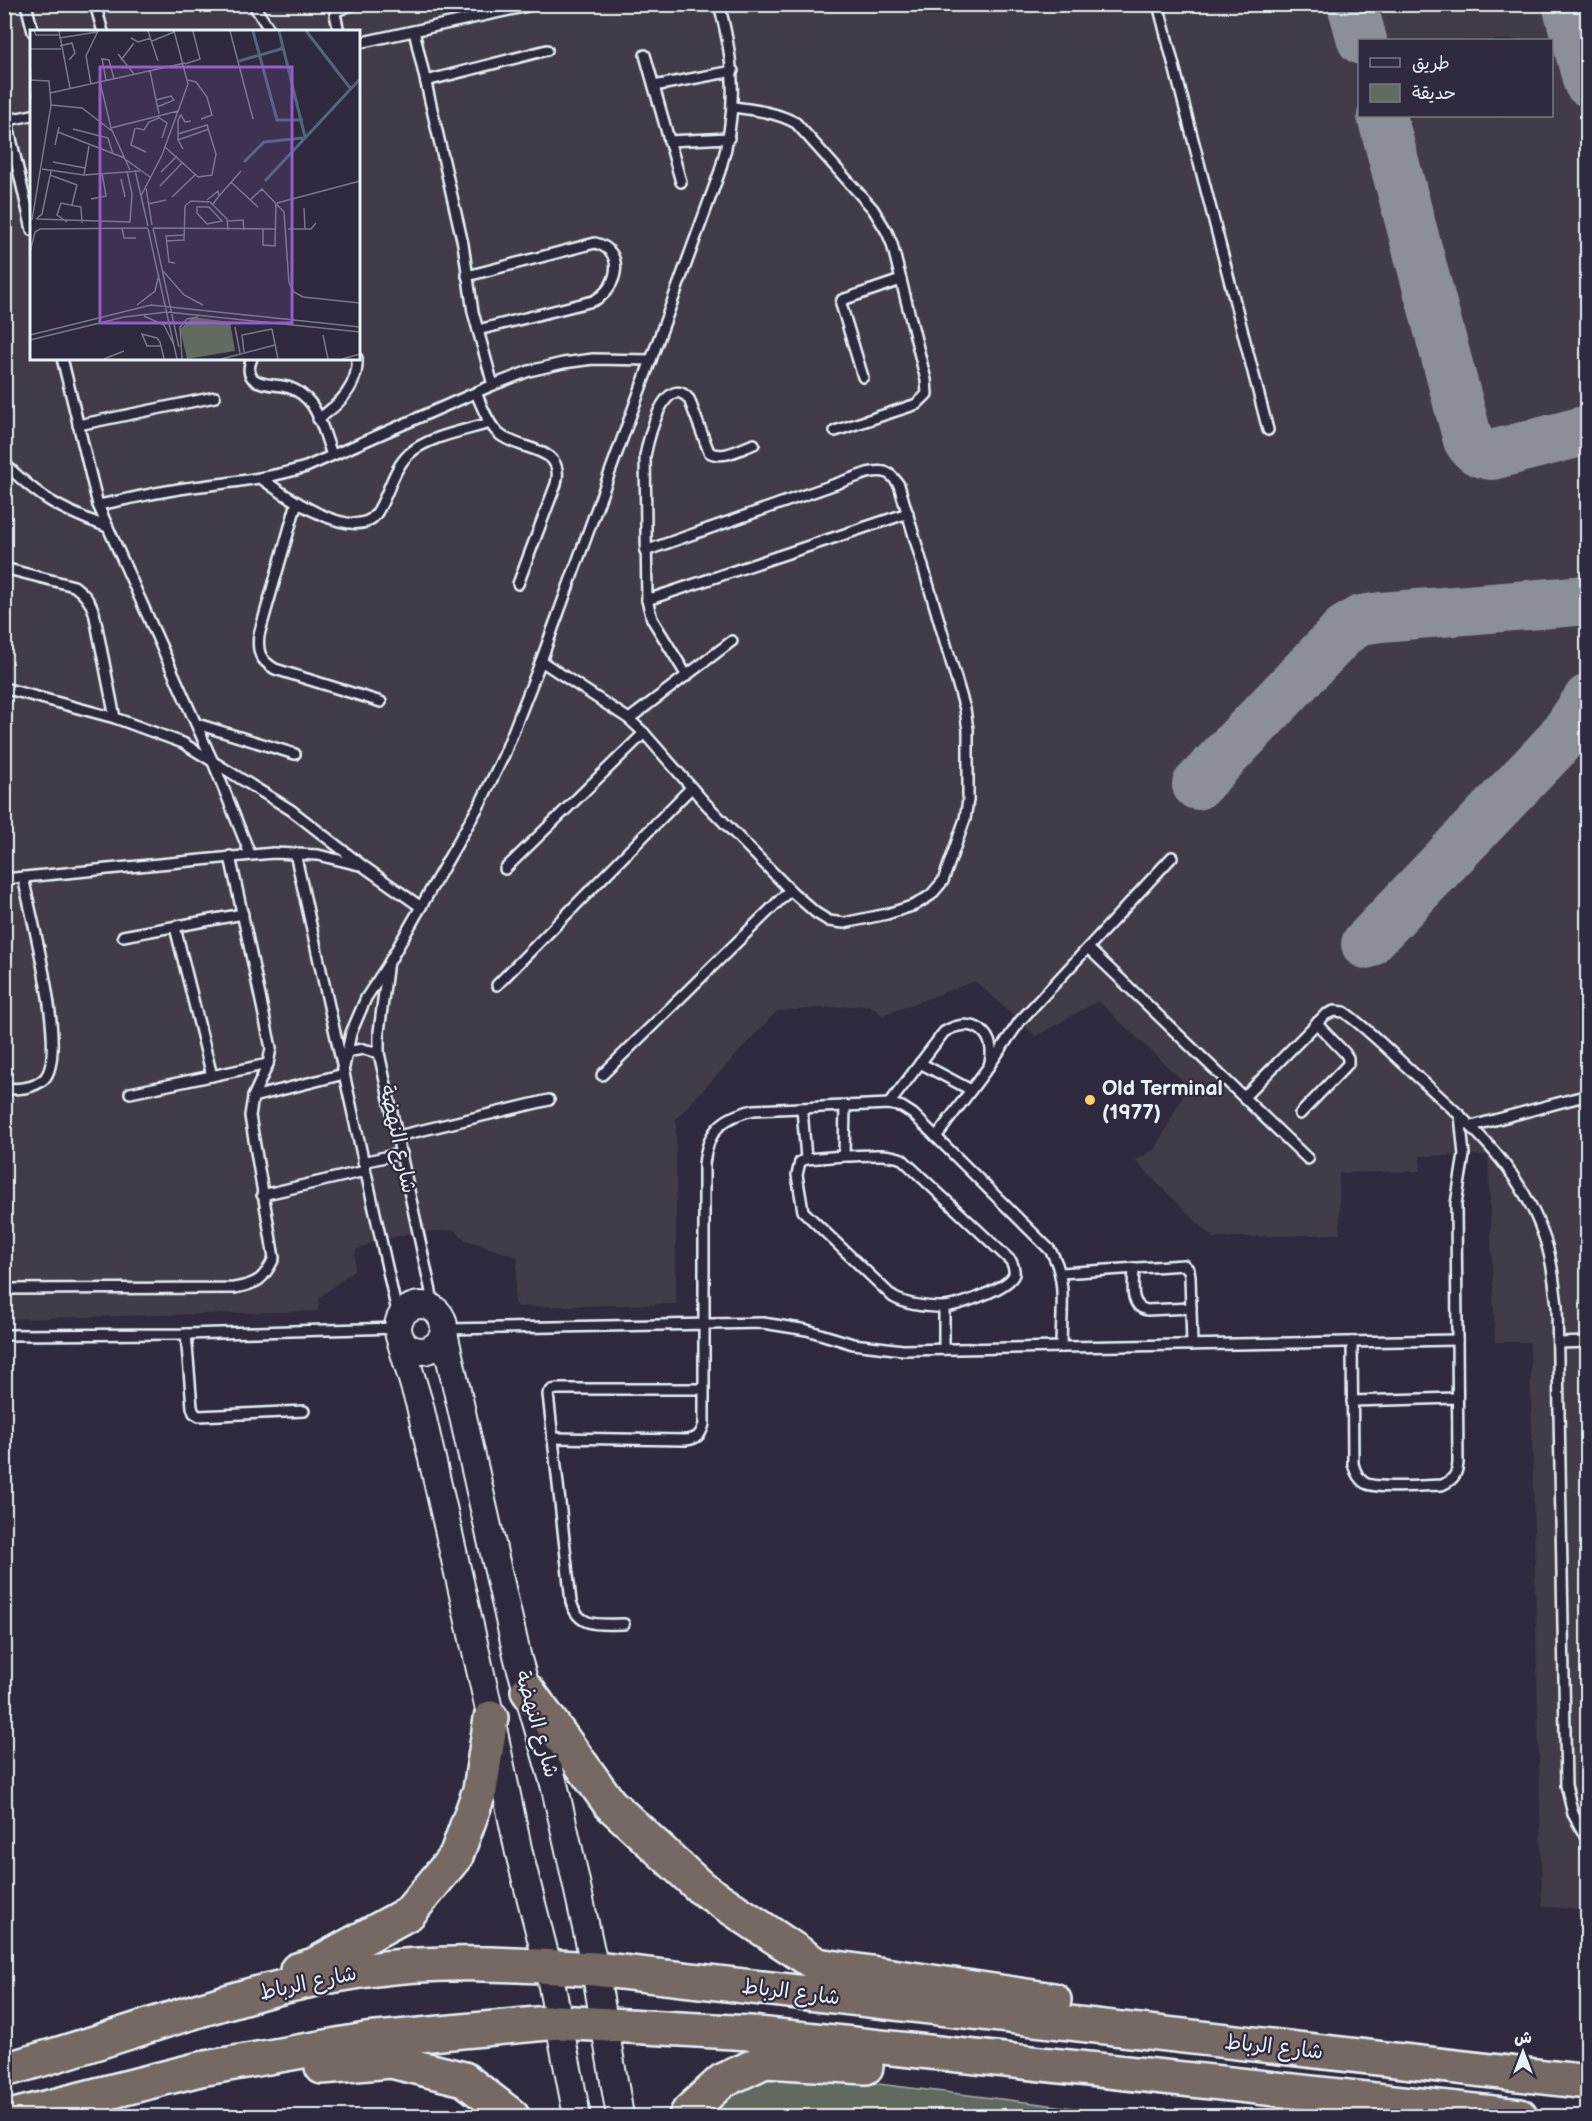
<svg xmlns="http://www.w3.org/2000/svg" width="1592" height="2121" font-family="'Balsamiq Sans','Playpen Sans Arabic',sans-serif">
  <style>
    .built { fill: #433b48; fill-rule: evenodd }
    .green { fill: #626b5f; stroke: #a5aeac; stroke-width: 1.5 }
    .lines { fill: none; stroke-linecap: round; stroke-linejoin: round }
    .taxiway { stroke: #8c8e9a; stroke-width: 50 }
    .lane-casing { stroke: #e8f1f8; stroke-width: 14 }
    .secondary-casing { stroke: #e8f1f8; stroke-width: 30 }
    .highway-casing { stroke: #e8f1f8; stroke-width: 38 }
    .lane { stroke: #2f2a3d; stroke-width: 9 }
    .secondary { stroke: #2f2a3d; stroke-width: 26 }
    .highway { stroke: #766964; stroke-width: 33 }
    .poi-dot { fill: #ffd166; stroke: #2f2a3d; stroke-width: 2 }
    .labels { text-anchor: middle; dominant-baseline: central; stroke-width: 4.5; stroke-linejoin: round; paint-order: stroke }
    .poi-label { font-size: 21px; font-weight: bold; fill: #e8f1f8; stroke: #2f2a3d; text-anchor: start }
    .street-label { font-size: 21px; fill: #e8f1f8; stroke: #2f2a3d }
    .inset-river { fill: none; stroke: #54657e; stroke-width: 3 }
    .inset-road { fill: none; stroke: #797a88; stroke-width: 1.5 }
    .view { fill: #965dcd; fill-opacity: 0.15; stroke: #965dcd; stroke-width: 3 }
    .inset-edge { fill: none; stroke: #e8f1f8; stroke-width: 3 }
  </style>
  <rect width="100%" height="100%" fill="#2f2a3d"/>
  <filter id="ink" filterUnits="userSpaceOnUse"><feTurbulence type="fractalNoise" baseFrequency=".0167" numOctaves="2"/><feDisplacementMap in="SourceGraphic" scale="12" xChannelSelector="R" yChannelSelector="G"/><feConvolveMatrix kernelMatrix="1 2 1 2 8 2 1 2 1" color-interpolation-filters="sRGB"/></filter>
  <g filter="url(#ink)">
    <path class="built" d="M4 5H1587V1911L1542 1906 1530 1342H1495L1488 1155 1420 1156 1421 1171 1339 1173 1340 1234 1213 1238 1135 1161 1156 1148 1188 1086 1098 1001 1036 1036 975 981 883 1015 869 1005 777 1011 676 1119V1304L518 1307 514 1302 518 1257 466 1240 454 1230 418 1232 379 1240 356 1250 354 1270 319 1298 318 1311 5 1319ZM32 32H358V358H32ZM1360 40H1552V116H1360Z"/>
    <polygon class="green" points="773,2071 1081,2109 1082,2116 689,2116"/>
    <g class="lines">
      <g class="taxiway">
        <polyline points="1352,4 1362,40"/>
        <polyline points="1567,4 1588,82"/>
        <path d="M1382 116 1468 440C1474 450 1480 454 1492 455L1588 430"/>
        <polyline points="1197,785 1345,630 1361,620 1381,617 1588,600"/>
        <polyline points="1366,944 1553,748 1568,729 1588,699"/>
      </g>
      <g class="lane-casing">
        <g id="lane">
          <polyline points="26,4 33,32"/>
          <polyline points="95,4 103,32"/>
          <polyline points="184,4 184,6"/>
          <polyline points="253,4 271,32"/>
          <polyline points="1158,4 1268,430"/>
          <polyline points="414,31 463,244 473,312 493,385"/>
          <polyline points="339,32 335,14 336,11 354,4"/>
          <polyline points="358,43 537,4"/>
          <polyline points="645,55 681,182"/>
          <polyline points="426,81 547,50"/>
          <polyline points="654,86 733,71"/>
          <path d="M733 107C755 110 776 112 796 123L873 209 887 232 892 244 926 380 927 394 917 404 835 431"/>
          <polyline points="4,121 32,115"/>
          <polyline points="7,121 32,230"/>
          <polyline points="669,141 729,138"/>
          <path d="M467 276 595 243C626 250 619 289 593 301L478 330"/>
          <polyline points="62,358 98,505 213,762 250,854"/>
          <path d="M252 358C241 384 265 384 282 386 291 387 300 392 307 399 319 410 326 439 332 455"/>
          <polyline points="863,377 841,304 842,300 901,280"/>
          <path d="M476 393C482 406 488 424 499 434 520 452 566 445 556 484L518 584"/>
          <path d="M318 419C339 405 359 386 357 358"/>
          <polyline points="78,425 215,397"/>
          <path d="M4 463C40 498 59 509 105 526"/>
          <path d="M262 479C284 495 354 544 376 514 389 495 392 470 409 454 426 437 467 430 490 423"/>
          <path d="M297 502 259 635C257 652 260 660 275 669L381 702"/>
          <path d="M98 505C125 500 152 493 179 489 222 483 264 480 306 467L493 385 529 371 563 363 593 359 651 360"/>
          <path d="M4 568 74 586C84 593 90 600 94 612L115 718"/>
          <polyline points="647,600 908,513"/>
          <path d="M541 661 629 719 644 733 706 804 790 890 816 913 829 921 844 923 887 914 915 905 931 895 943 881 965 819 968 800V730L965 709 899 485C889 470 884 470 867 473L645 551"/>
          <path d="M687 676 652 619 647 600 645 456C648 441 664 371 689 399L709 452C723 460 740 449 754 444"/>
          <polyline points="4,688 115,718 183,743 291,810 363,866 421,907"/>
          <polyline points="629,719 732,641"/>
          <polyline points="197,724 295,754"/>
          <polyline points="295,853 399,1321"/>
          <polyline points="505,869 644,733"/>
          <polyline points="4,879 273,853 318,855 359,865"/>
          <polyline points="175,927 212,1076"/>
          <polyline points="123,936 243,914"/>
          <polyline points="1088,948 1308,1159"/>
          <polyline points="387,969 379,1032 379,1053 435,1310"/>
          <polyline points="497,985 691,788"/>
          <polyline points="346,1052 363,1049 379,1053"/>
          <polyline points="920,1063 971,1090"/>
          <polyline points="989,1066 1020,1021 1172,857"/>
          <path d="M344 1067 351 1033 366 998 387 966 481 802 504 755 541 661 720 171C738 111 735 64 719 4"/>
          <polyline points="602,1075 790,890"/>
          <path d="M4 1089C18 1089 33 1089 44 1079 69 1055 30 912 23 877"/>
          <polyline points="130,1093 268,1064"/>
          <polyline points="253,1097 344,1074"/>
          <path d="M1244 1097 1325 1015 1334 1011 1344 1012C1371 1031 1395 1057 1420 1079 1471 1125 1520 1168 1543 1234 1552 1257 1554 1282 1557 1306L1566 1785 1573 1814 1588 1841"/>
          <path d="M889 1104 944 1032C973 1014 999 1034 989 1066L936 1137"/>
          <polyline points="802,1108 806,1159"/>
          <polyline points="1300,1114 1348,1064 1348,1058 1345,1053 1316,1023"/>
          <polyline points="1472,1126 1588,1095"/>
          <polyline points="398,1136 549,1100"/>
          <path d="M844 1156C863 1156 885 1152 902 1159L1011 1261C1013 1265 1015 1269 1014 1274 1010 1288 958 1306 943 1307 927 1307 907 1305 893 1297L803 1211 797 1175 800 1162 806 1159Z"/>
          <polyline points="844,1156 845,1105"/>
          <polyline points="363,1162 402,1153"/>
          <polyline points="262,1195 365,1171"/>
          <path d="M1134 1268C1134 1283 1128 1306 1147 1310L1191 1308"/>
          <polyline points="1061,1273 1184,1265 1189,1270 1190,1276 1192,1345"/>
          <path d="M4 1289 234 1288C258 1284 264 1279 274 1258L250 1116 253 1097 268 1064 271 1048 230 856"/>
          <polyline points="944,1307 944,1349"/>
          <polyline points="444,1329 763,1323 807,1330 853,1344 903,1350 1457,1340"/>
          <polyline points="186,1334 192,1407 194,1413 199,1416 304,1411"/>
          <polyline points="4,1335 186,1334 398,1328"/>
          <path d="M1352 1342 1353 1464C1355 1471 1358 1479 1365 1483 1378 1490 1426 1485 1442 1485 1453 1480 1457 1475 1458 1463L1456 1204 1464 1155 1460 1115"/>
          <polyline points="1559,1343 1588,1342"/>
          <polyline points="1352,1401 1457,1398"/>
          <path d="M552 1438 686 1440C697 1439 701 1435 704 1424V1165C707 1132 721 1117 754 1110L889 1104 902 1107 913 1114 1050 1250C1068 1277 1061 1315 1061 1347"/>
          <path d="M624 1624C600 1624 579 1629 571 1602L548 1394 552 1390 557 1389H704"/>
        </g>
      </g>
      <g class="secondary-casing">
        <g id="secondary">
          <circle cx="421" cy="1328" r="23"/>
          <polyline points="444,1333 518,1659 554,1784 568,1845 595,1969 620,2116"/>
          <polyline points="399,1336 420,1406 491,1718 519,1853 548,1966 577,2116"/>
        </g>
      </g>
      <g class="highway-casing">
        <g id="highway">
          <polyline points="528,1691 610,1804 700,1887 817,1965 1054,2000"/>
          <polyline points="297,1970 314,1965 409,1913 456,1856 480,1790 491,1718"/>
          <polyline points="322,2067 391,2061 464,2079 512,2116"/>
          <path d="M4 2070C126 2037 243 1988 368 1970 443 1959 520 1965 595 1969L1588 2082"/>
          <polyline points="14,2116 200,2069 366,2040 558,2022 750,2033 1230,2084 1520,2116"/>
          <polyline points="686,2116 689,2111 722,2081 765,2061 866,2067"/>
        </g>
      </g>
      <use href="#lane" class="lane"/>
      <use href="#secondary" class="secondary"/>
      <use href="#highway" class="highway"/>
    </g>
  </g>
  <circle class="poi-dot" cx="1090" cy="1100" r="6"/>
  <g class="labels">
    <g class="poi-label">
      <text x="1102" y="1088">Old Terminal<tspan x="1102" dy="24">(1977)</tspan></text>
    </g>
    <g class="street-label">
      <text transform="translate(398 1139) rotate(78)">شارع النهضة</text>
      <text transform="translate(537 1724) rotate(74)">شارع النهضة</text>
      <text transform="translate(308 1983) rotate(-12)">شارع الرباط</text>
      <text transform="translate(791 1992) rotate(7)">شارع الرباط</text>
      <text transform="translate(1274 2047) rotate(6)">شارع الرباط</text>
    </g>
  </g>
  <g transform="translate(30 30)">
    <rect width="330" height="330" fill="#2f2a3d"/>
    <path d="M163 287 200 292 205 321 157 329 150 299Z" fill="#626b5f"/>
    <path class="inset-river" d="M223 1 247 90H273M249 1 275 107M276 1 321 59M209 31 251 19 253 15M214 132 234 112 273 108M235 151 330 49"/>
    <path class="inset-road" d="M4 1 6 5H29M29 1 40 58M118 1 128 31M200 1 223 89M29 8 67 2M101 8 108 12 121 8M122 11 144 2M30 16 42 13 45 23 39 30M0 19H31M88 24 104 44M0 30 1 50M91 30 104 13M155 34 170 29 163 1M120 41 129 84M0 50 19 51 21 75 2 190M0 50 1 69M76 50 72 29 79 30 84 49M158 50 166 52 177 67 182 85 171 89M70 52 81 98 100 140M61 54 56 26 68 1M20 63 155 33M126 70 141 66 144 70 127 77M21 75 52 78 82 101M128 87 137 93 132 108M81 98 148 81M105 98 101 115 116 122M106 98 114 100 119 92 129 88M43 99 78 108 83 124M28 102 92 127 120 147M148 110 179 99M25 115 29 97M135 117 168 147 182 145 186 124 177 95 148 104M153 119 148 110V90L151 85 155 92 161 91M23 132 55 138M12 139 54 145 110 141M105 140 118 196M131 142 147 126M20 145 47 155M54 145 59 116M91 149 95 167M201 152 228 177M130 156 153 132M116 158 122 195M111 166 132 125 158 54 144 1M189 166 211 141M142 167 165 145M61 169 76 166 72 143M177 170 188 161 189 166 183 174M220 170 232 159 254 182 259 253 264 262 273 267 330 273M247 173 330 151M118 174 136 170M42 175 47 155M167 177H179L192 191 177 194 167 183ZM274 178 275 199M6 189 12 184 21 141M7 189 100 192 102 164 97 141M198 191 213 190 214 200M37 192 27 185 31 173 51 177 52 193M92 198 94 208H106M123 198 246 199M123 198 149 317M118 199 147 329M233 199V215L245 216 246 173M258 199H281L286 193M136 211 154 210 155 176 161 171 180 172 197 189 198 200M0 222 5 202 10 199 118 198M145 233 139 232 136 206 155 205M133 241 154 265 173 275M107 275 125 261 129 245M114 286 134 295 144 315M205 297 210 323M242 299 248 329M0 305 121 275 330 297M293 305 298 329M0 310 94 287 137 282 330 302M131 316H117L112 304 127 308 130 312 131 316 134 329M214 322 212 305 242 299M74 329 94 321M152 329 150 297 157 289 168 287M191 329 245 315M312 329 330 324"/>
    <path class="view" d="M70 37H262V293H70Z"/>
    <rect width="330" height="330" class="inset-edge"/>
  </g>
  <rect width="1592" height="2121" fill="none" stroke="#2f2a3d" stroke-width="24"/>
  <rect x="12" y="12" width="1568" height="2097" fill="none" stroke="#e8f1f8" stroke-width="2" filter="url(#ink)"/>
  <rect x="1358" y="39" width="195" height="78" fill="#2f2a3d" stroke="#797a88" stroke-width="1.5"/>
  <rect x="1370" y="58" width="30" height="9" fill="#2f2a3d" stroke="#797a88" stroke-width="1.5"/>
  <text x="1412" y="69" font-size="18" fill="#e8f1f8">طريق</text>
  <rect x="1370" y="84" width="30" height="18" fill="#626b5f" stroke="#797a88" stroke-width="1.5"/>
  <text x="1412" y="99" font-size="18" fill="#e8f1f8">حديقة</text>
  <g transform="translate(1523 2052)" stroke="#2f2a3d" stroke-width="4.5" paint-order="stroke">
  <path d="M0-4.5L10 22L0 15L-10 22Z" fill="#e8f1f8"/>
  <text y="-9" font-size="16" font-weight="bold" text-anchor="middle" fill="#e8f1f8">ش</text>
  </g>
</svg>
